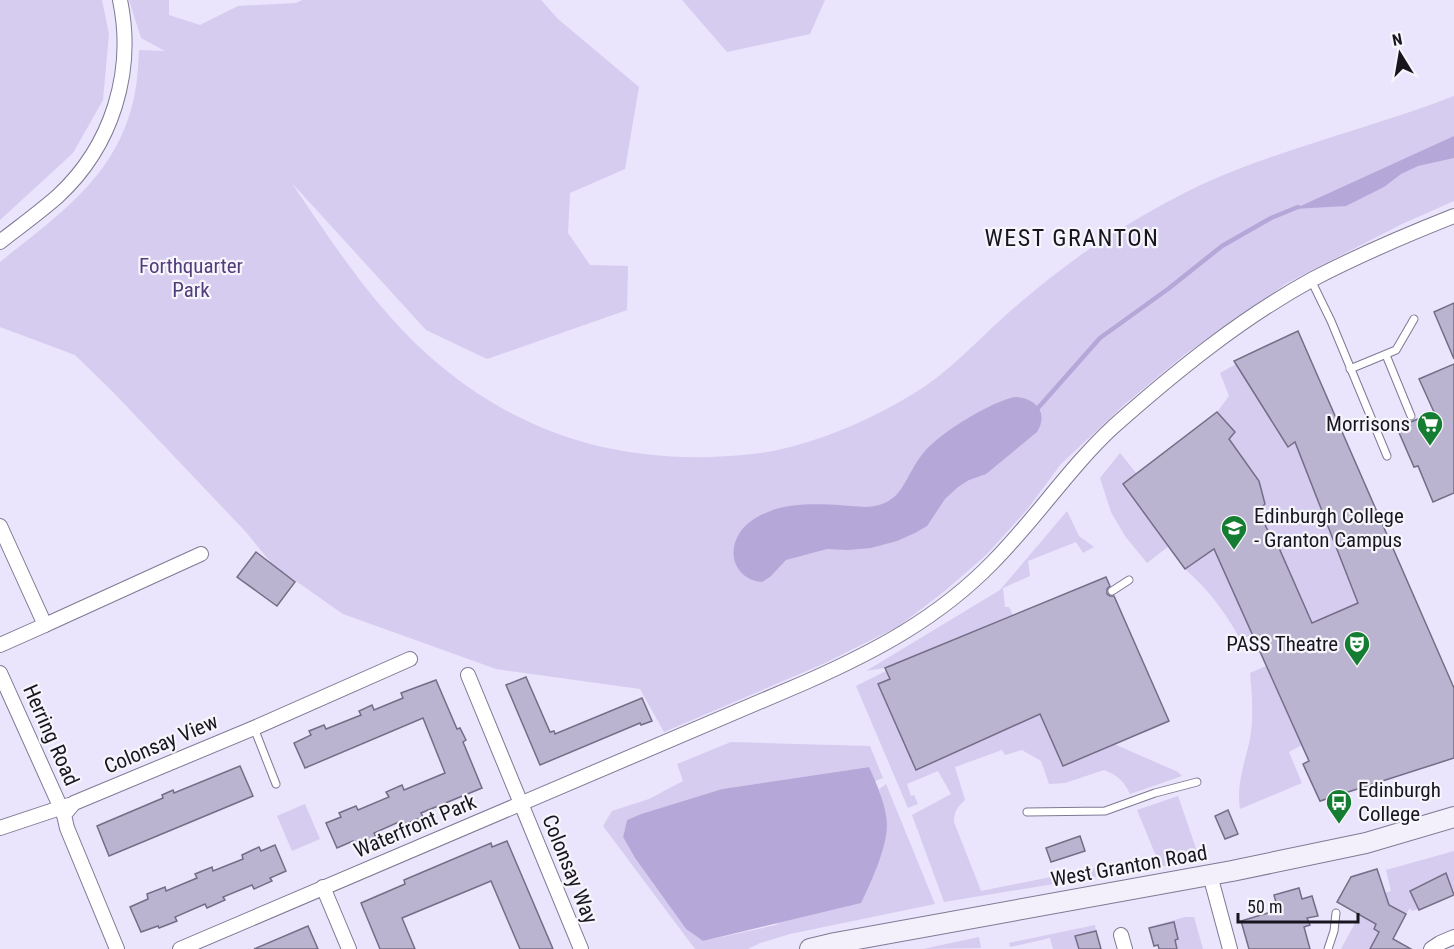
<svg xmlns="http://www.w3.org/2000/svg" width="1454" height="949" font-family="'Roboto Condensed',sans-serif">
  <style>
    .green { fill: #d5ccef }
    .water { fill: #b5a8d9 }
    .lines { fill: none; stroke-linecap: round; stroke-linejoin: round }
    .stream { stroke: #b5a8d9; stroke-width: 4.5 }
    .building { fill: #bbb4d0; stroke: #746d87; stroke-width: 1.5 }
    .lane-casing { stroke: #7f7993; stroke-width: 9 }
    .street-casing { stroke: #7f7993; stroke-width: 16 }
    .secondary-casing { stroke: #7f7993; stroke-width: 22 }
    .lane { stroke: #fff; stroke-width: 7 }
    .street { stroke: #fff; stroke-width: 14 }
    .secondary { stroke: #f3f0fc; stroke-width: 20 }
    .labels { text-anchor: middle; dominant-baseline: central; stroke-width: 4.5; stroke-linejoin: round; paint-order: stroke }
    .park-label { font-size: 21px; fill: #523d7b; stroke: #f6f5fb }
    .poi-label { font-size: 21px; fill: #18151f; stroke: #f6f5fb; text-anchor: end }
    .street-label { font-size: 21px; fill: #18151f; stroke: #f6f5fb }
    .quarter-label { font-size: 24px; letter-spacing: 1.5px; fill: #18151f; stroke: #f6f5fb }
  </style>
  <rect width="100%" height="100%" fill="#eae4fc"/>
  <g class="green">
    <polygon points="0,0 102,0 109,34 103,100 73,153 0,220"/>
    <path d="M129 0H169V15L200 25 238 6 296 3 302 0H541L558 19 639 87 625 169 570 193 568 233 590 265 628 266 627 310 487 359 426 330 291 182C332 242 373 306 428 355 510 428 602 460 711 457 732 456 753 455 773 451 822 441 870 420 913 394 949 372 976 342 1007 314 1047 279 1088 247 1134 221 1164 203 1194 187 1226 174 1300 144 1379 125 1454 96V201L1402 224 1287 283 1184 355 1125 404 1061 464 1026 511 986 555 946 590 899 626 825 663 664 732 640 689 496 669 343 614 273 565 245 531 113 392 75 355 0 327V262C61 213 120 174 135 92 138 78 138 64 139 50L165 51 141 38Z"/>
    <polygon points="682,0 825,0 810,34 727,52"/>
    <polygon points="1236,364 1288,447 1295,442 1358,603 1312,623 1272,532 1246,543 1258,510 1264,504 1259,481 1229,439 1235,432 1217,412 1229,396 1220,373"/>
    <polygon points="1120,453 1137,474 1169,546 1147,563 1125,536 1111,512 1100,478"/>
    <polygon points="1067,511 1079,536 1094,547 1083,553 1076,542 1028,561 1030,576 1003,588 1005,607 1009,607 1013,615 885,668 866,671 1000,590"/>
    <path d="M1214 549 1252 635 1240 639C1226 613 1208 589 1185 569Z"/>
    <path d="M1266 666 1302 745 1289 752 1302 783 1240 809C1236 783 1245 763 1250 739 1254 717 1252 695 1250 673Z"/>
    <path d="M886 671 890 679 878 684 916 770 1040 714 1063 766 1114 744 1178 772 1182 776 1130 794C1124 781 1117 775 1104 770L1065 783 1049 784 1041 761 1022 750 1005 755 1002 750 955 767 965 800C958 806 954 811 954 822L981 891 1156 856 1137 810 1178 796 1200 860 944 902 912 815 951 794 938 771 907 784 911 796 914 795 918 804 908 808 856 686Z"/>
    <polygon points="731,742 870,746 883,778 875,781 868,767 722,789 641,814 627,820 623,837 635,858 686,929 703,941 776,925 887,826 879,789 886,784 935,904 790,934 760,943 748,949 695,949 603,826 612,811 649,799 683,781 677,764"/>
    <polygon points="305,804 320,839 292,851 277,816"/>
    <polygon points="1454,851 1454,891 1446,873 1410,891 1418,909 1412,911 1410,908 1406,914 1387,904 1374,929 1379,932 1370,949 1341,949 1368,899 1391,891 1386,870"/>
    <polygon points="1185,917 1194,917 1203,949 1177,949 1175,940 1178,939 1174,922 1149,928 1149,927"/>
    <polygon points="1095,925 1096,931 1075,936 1079,949 1053,949 1050,938 1010,947 1009,943"/>
    <polygon points="979,937 981,948 923,949"/>
  </g>
  <g class="water">
    <polygon points="1454,136 1454,158 1418,166 1401,174 1384,187 1346,206 1294,209"/>
    <path d="M1015 397C1036 398 1049 413 1037 432L986 474 969 480 958 487 945 499 927 526 915 533 897 541 871 548 848 550 827 549 786 560 770 577 762 582C737 580 726 555 739 534 745 524 757 516 768 512 794 500 836 505 865 507 905 506 903 476 925 451 940 433 992 401 1015 397Z"/>
    <path d="M869 767C877 784 887 808 887 826 886 850 871 882 861 903L703 941 686 929 635 858 623 837 627 820 641 814 722 789Z"/>
  </g>
  <g class="lines">
    <polyline class="stream" points="1038,408 1100,338 1168,289 1222,246 1271,218 1298,207"/>
  </g>
  <g class="building">
    <polygon points="1454,303 1454,359 1434,312"/>
    <polygon points="1298,331 1454,688 1454,758 1320,801 1303,764 1309,761 1214,549 1185,569 1123,484 1217,412 1235,432 1229,439 1259,481 1265,504 1258,510 1269,533 1272,532 1312,623 1358,603 1295,442 1288,447 1234,361"/>
    <polygon points="1454,364 1454,493 1433,502 1418,466 1414,467 1397,428 1434,412 1419,379"/>
    <polygon points="256,552 295,582 277,606 237,577"/>
    <polygon points="1106,577 1110,586 1107,589 1107,594 1110,596 1114,596 1169,721 1063,766 1040,714 916,770 878,684 890,679 885,668"/>
    <polygon points="526,677 550,732 554,731 555,734 642,698 652,721 641,725 640,723 540,765 506,685"/>
    <polygon points="436,680 457,729 460,728 466,740 463,742 482,788 421,813 423,817 403,825 401,821 374,833 376,837 366,841 355,845 353,841 337,848 326,823 341,817 339,813 356,806 358,810 389,797 386,792 402,785 404,790 445,773 423,718 305,768 294,743 311,735 309,731 324,725 326,729 361,715 359,711 372,705 374,710 403,698 401,693"/>
    <polygon points="240,766 253,796 109,856 97,826 163,798 162,795 173,790 174,793"/>
    <polygon points="1228,810 1238,834 1225,839 1215,816"/>
    <polygon points="1080,836 1085,851 1051,862 1046,848"/>
    <polygon points="507,841 553,949 520,949 491,881 402,918 415,949 380,949 361,903 405,884 404,880 437,866 491,843 492,847"/>
    <polygon points="275,845 286,871 270,878 272,881 254,889 252,885 223,897 225,900 207,908 205,904 175,917 177,921 159,928 158,926 141,932 130,907 148,899 147,894 165,887 166,891 197,878 195,874 212,867 213,871 243,859 242,855 259,847 261,851"/>
    <polygon points="1377,869 1389,905 1406,914 1393,939 1411,949 1370,949 1379,932 1374,929 1376,924 1337,902 1351,877"/>
    <polygon points="1446,873 1454,895 1419,910 1410,891"/>
    <polygon points="1299,888 1302,899 1312,896 1318,916 1307,918 1310,925 1304,927 1310,949 1249,949 1241,921 1278,910 1274,895"/>
    <polygon points="1174,922 1178,939 1175,940 1177,949 1159,949 1158,945 1154,946 1149,928"/>
    <polygon points="308,926 318,949 254,949"/>
    <polygon points="1096,931 1101,949 1079,949 1075,936"/>
  </g>
  <g class="lines">
    <g class="lane-casing">
      <g id="lane">
        <polyline points="1311,280 1331,321 1387,456"/>
        <polyline points="1386,355 1411,416"/>
        <polyline points="1350,369 1396,350 1414,319"/>
        <polyline points="1112,591 1129,580"/>
        <polyline points="254,728 276,784"/>
        <polyline points="1027,812 1105,811 1155,793 1197,782"/>
        <polyline points="1328,949 1334,931 1336,913"/>
      </g>
    </g>
    <g class="street-casing">
      <g id="street">
        <path d="M0 242C19 227 40 212 58 196 112 146 135 72 120 0"/>
        <polyline points="0,526 45,625 0,645"/>
        <polyline points="45,625 201,554"/>
        <polyline points="0,673 64,815"/>
        <polyline points="468,675 581,949"/>
        <polyline points="0,828 69,805"/>
        <polyline points="1210,875 1230,949"/>
        <polyline points="323,887 349,949"/>
        <polyline points="1121,935 1125,949"/>
        <polyline points="117,949 67,828 64,815 74,803 254,728 410,659"/>
        <path d="M180 949 806 682C876 651 938 618 992 563 1035 520 1068 469 1113 427 1175 372 1240 319 1313 279 1359 255 1406 235 1454 216"/>
        <polyline points="1431,949 1440,943 1454,937"/>
      </g>
    </g>
    <g class="secondary-casing">
      <polyline id="secondary" points="810,949 835,943 1232,871 1366,843 1454,817"/>
    </g>
    <use href="#lane" class="lane"/>
    <use href="#street" class="street"/>
    <use href="#secondary" class="secondary"/>
  </g>
  <defs>
    <g id="supermarket-pin" transform="scale(1.35)"><path d="M0 17L-7.5 6A9.5 9.5 0 1 1 7.5 6Z" fill="#157d31" stroke="#f6f5fb"/><path d="M-6-5.5h2.5l.6 2H6L4.5 2H-2.5L-4.4-4H-6ZM-1.5 3.2a1.3 1.3 0 1 0 .1 0ZM3 3.2a1.3 1.3 0 1 0 .1 0Z" fill="#fff"/></g>
    <g id="university-pin" transform="scale(1.35)"><path d="M0 17L-7.5 6A9.5 9.5 0 1 1 7.5 6Z" fill="#157d31" stroke="#f6f5fb"/><path d="M0-5L7-2L0 1L-7-2ZM-4 1L0 2.5L4 1V4Q0 6-4 4Z" fill="#fff"/></g>
    <g id="theatre-pin" transform="scale(1.35)"><path d="M0 17L-7.5 6A9.5 9.5 0 1 1 7.5 6Z" fill="#157d31" stroke="#f6f5fb"/><path d="M-5-5.5Q0-4 5-5.5V0Q5 5 0 6Q-5 5-5 0ZM-3.3-2.5H-1v1.5H-3.3ZM1-2.5H3.3v1.5H1ZM-2.8 1Q0 5.5 2.8 1Z" fill="#fff"/></g>
    <g id="bus-pin" transform="scale(1.35)"><path d="M0 17L-7.5 6A9.5 9.5 0 1 1 7.5 6Z" fill="#157d31" stroke="#f6f5fb"/><path d="M-5-6H5V4H4V6H2V4H-2V6H-4V4H-5ZM-3.5-4V0h7V-4ZM-3.5 1.2v1.5H-2V1.2ZM2 1.2v1.5H3.5V1.2Z" fill="#fff"/></g>
  </defs>
  <g fill-rule="evenodd">
    <use href="#supermarket-pin" x="1430" y="424"/>
    <use href="#university-pin" x="1234" y="528"/>
    <use href="#theatre-pin" x="1357" y="644"/>
    <use href="#bus-pin" x="1339" y="802"/>
  </g>
  <g class="labels">
    <g class="park-label">
      <text x="191" y="266">Forthquarter<tspan x="191" dy="24">Park</tspan></text>
    </g>
    <g class="poi-label">
      <text x="1410" y="424">Morrisons</text>
      <text x="1254" y="516" text-anchor="start">Edinburgh College<tspan x="1254" dy="24">- Granton Campus</tspan></text>
      <text x="1338" y="644">PASS Theatre</text>
      <text x="1358" y="790" text-anchor="start">Edinburgh<tspan x="1358" dy="24">College</tspan></text>
    </g>
    <g class="street-label">
      <text transform="translate(51 735) rotate(66)">Herring Road</text>
      <text transform="translate(161 744) rotate(-23)">Colonsay View</text>
      <text transform="translate(415 826) rotate(-23)">Waterfront Park</text>
      <text transform="translate(1129 866) rotate(-10)">West Granton Road</text>
      <text transform="translate(570 869) rotate(68)">Colonsay Way</text>
    </g>
    <g class="quarter-label">
      <text x="1072" y="238">WEST GRANTON</text>
    </g>
  </g>
  <g transform="translate(1400 54) rotate(349)" stroke="#f6f5fb" stroke-width="4.5" paint-order="stroke">
  <path d="M0-4.5L10 22L0 15L-10 22Z" fill="#18151f"/>
  <text y="-9" font-size="16" font-weight="bold" text-anchor="middle" fill="#18151f">N</text>
  </g>
  <path d="M1238 913v9h120v-9" fill="none" stroke="#18151f" stroke-width="3"/>
  <text x="1247" y="913" font-size="18" fill="#18151f" stroke="#f6f5fb" stroke-width="4.5" paint-order="stroke">50 m</text>
</svg>
